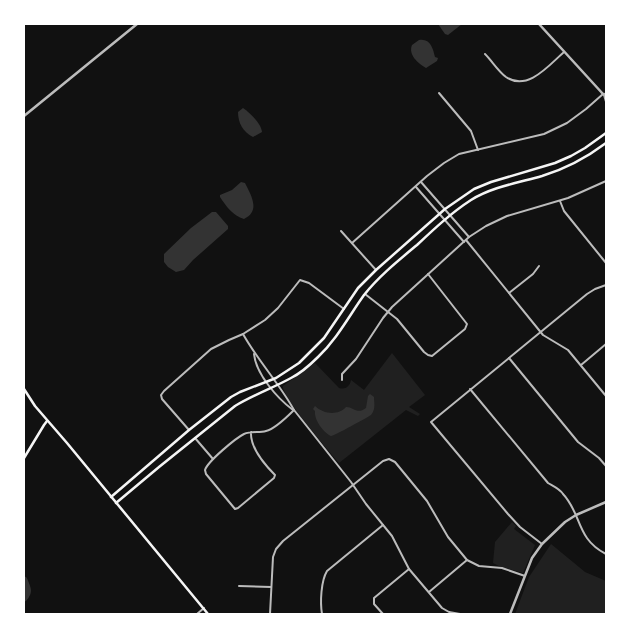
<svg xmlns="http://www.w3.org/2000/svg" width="630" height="638" font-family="Poppins,sans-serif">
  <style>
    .green { fill: #202020 }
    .water { fill: #333 }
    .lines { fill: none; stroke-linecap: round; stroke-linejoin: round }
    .river { stroke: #333; stroke-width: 7 }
    .minor { stroke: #bcbcbc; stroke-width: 2 }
    .tertiary { stroke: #bcbcbc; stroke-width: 2.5 }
    .secondary { stroke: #f5f5f5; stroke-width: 2.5 }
  </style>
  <rect width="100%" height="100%" fill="#111"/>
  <g class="green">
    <path d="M392 353 425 395 409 407 420 414 418 416 406 410 339 463C330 452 281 396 283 386L315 363 339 388C346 390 350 386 351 380L364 390Z"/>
    <polygon points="512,522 516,526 514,529 535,545 523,573 499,566 493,563 495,542"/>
    <polygon points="551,544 585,572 606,581 606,614 515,614 529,577"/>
  </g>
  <g class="water">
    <polygon points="438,24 462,24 448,35 445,34"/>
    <path d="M419 40C430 38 433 48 435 57L438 58 437 61 426 68C418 63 408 55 412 45Z"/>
    <path d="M243 108C250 113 261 123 262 132L253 137C243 132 238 123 238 112Z"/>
    <path d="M241 182 245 183C251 195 261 211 244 219 233 216 226 206 220 197V195L232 190Z"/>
    <polygon points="212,212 216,212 228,226 228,229 193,260 184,270 176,272 168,267 164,262 164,254 191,228"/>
    <path d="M370 394 374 397C374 403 376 409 371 415 368 417 334 436 331 436 323 432 314 420 315 411L313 409 315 406C323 414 338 416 346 407 354 407 357 415 366 408L368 396Z"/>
  </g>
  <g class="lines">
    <path class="river" d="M24 580C27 588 30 591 24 598"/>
    <g class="minor">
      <path d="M485 54C492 61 498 71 506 77 528 92 550 64 564 52"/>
      <polyline points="439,93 471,131 478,150"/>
      <polyline points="421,182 469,237"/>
      <polyline points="416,187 464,242"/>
      <polyline points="560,201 564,211 606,263"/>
      <polyline points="341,231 376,270"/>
      <polyline points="466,240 543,335 568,350 606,396"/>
      <polyline points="352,243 427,176 444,163 459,154 544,134 567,123 586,109 603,94"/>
      <polyline points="509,293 533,274 539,266"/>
      <polyline points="365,294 397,319 424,352 428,355 432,356 465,329 467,324 428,274"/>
      <path d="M243 334C258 361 279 383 294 410L351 482 366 504 392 536 409 569 442 608 449 612 460 614"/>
      <path d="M254 354C256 374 277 398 293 410"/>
      <polyline points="509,358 578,442 599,458 606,466"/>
      <polyline points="581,365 606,344"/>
      <polyline points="342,380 342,374 356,359 383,318 392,307 469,237 486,226 507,216 568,198 606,181"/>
      <path d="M470 389 548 483C553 486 560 489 563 494 582 514 576 539 606 554"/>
      <polyline points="189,430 162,399 161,395 164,391 211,349 229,340 243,334 265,320 278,308 300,280 309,283 344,309"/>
      <path d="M251 432C250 448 264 464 275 475L274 478 238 508 235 509 206 474 205 470C208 461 236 438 244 434 251 431 259 433 266 431 275 429 287 417 294 410"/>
      <polyline points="195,438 213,459"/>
      <polyline points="542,544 520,527 508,514 431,422 587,294 595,289 606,285"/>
      <polyline points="239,586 271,587"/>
      <polyline points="429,592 467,560"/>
      <polyline points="197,614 204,608"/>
      <polyline points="270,614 273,557 276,549 283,541 383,461 389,459 395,462 427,501 448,537 467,560 479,566 502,568 525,576"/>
      <path d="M322 614C320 602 321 581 327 571L383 525"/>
      <polyline points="383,614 374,604 374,598 409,569"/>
    </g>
    <g class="tertiary">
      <polyline points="539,24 603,94 606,95"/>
      <polyline points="604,94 606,101"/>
      <polyline points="24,116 137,24"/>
      <polyline points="510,614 532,558 542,544 565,522 576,515 606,502"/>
    </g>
    <g class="secondary">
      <polyline points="24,389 35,406 67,443 208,614"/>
      <polyline points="24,458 44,425 47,421"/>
      <polyline points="111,497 189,430 231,397 240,392 276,378 299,363 324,338 358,288 376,270 445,209 474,189 491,182 555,163 571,156 585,148 606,133"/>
      <path d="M116 503 159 467 235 406C253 395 273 388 291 378 301 373 310 365 318 357 337 339 349 316 364 295 379 276 399 260 417 245 434 229 451 213 471 200 492 187 517 183 542 176 565 169 586 158 606 143"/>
    </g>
  </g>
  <rect width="630" height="638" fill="none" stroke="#ffffff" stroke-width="50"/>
</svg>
